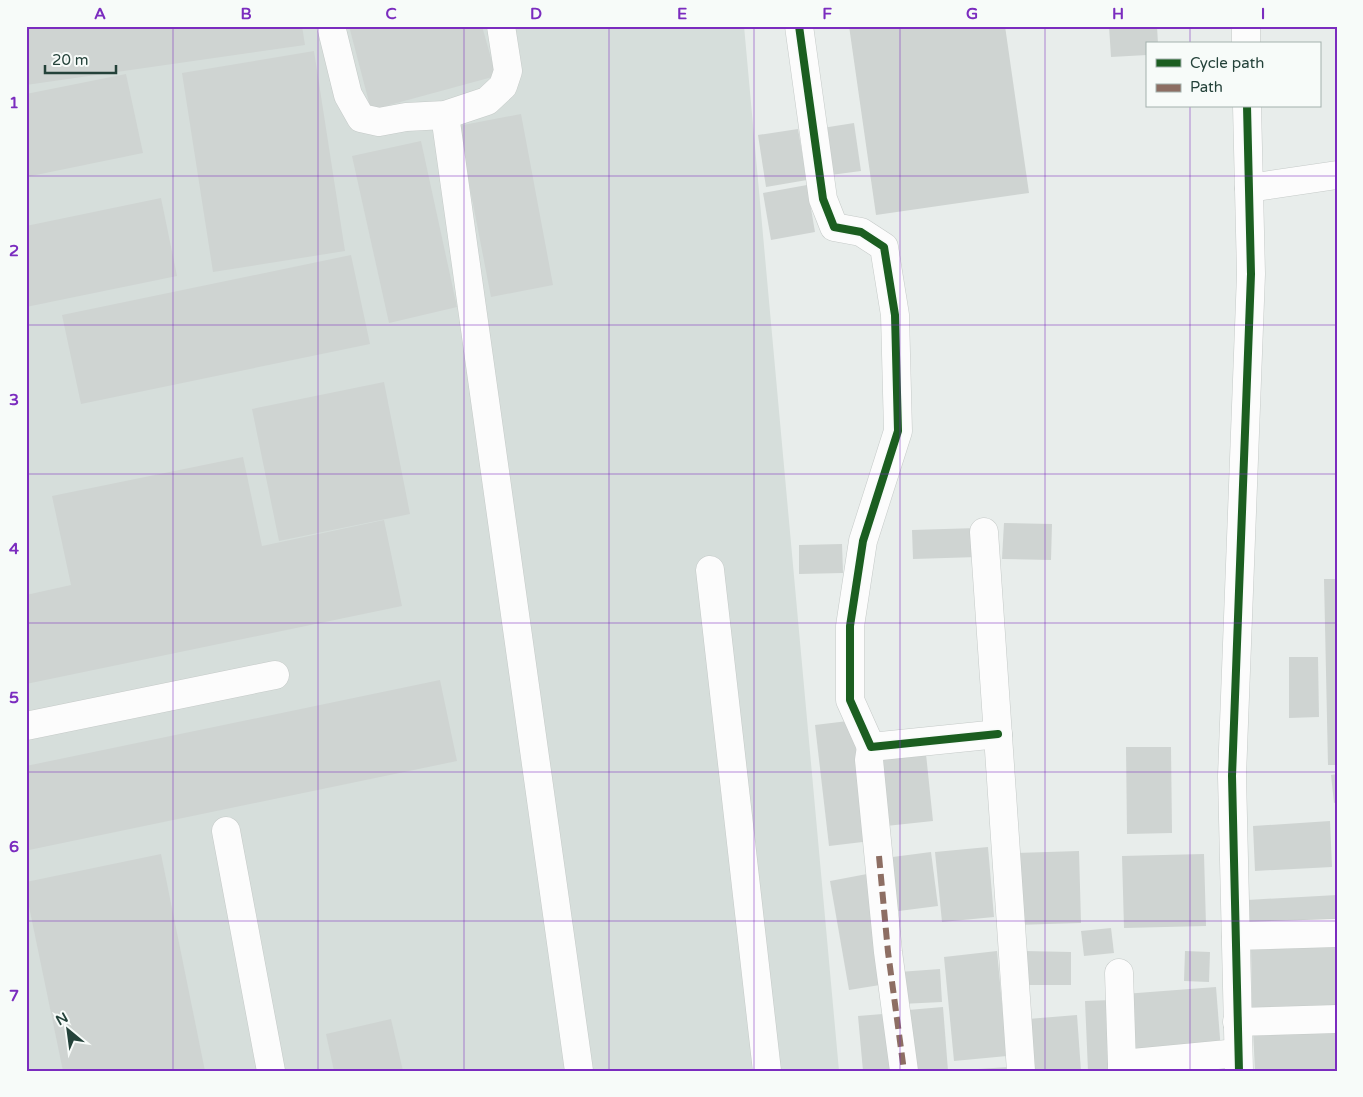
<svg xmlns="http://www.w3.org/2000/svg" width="1363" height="1097" font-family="'Varela Round',sans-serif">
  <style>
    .built { fill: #d6dedb }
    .building { fill: #cfd4d2 }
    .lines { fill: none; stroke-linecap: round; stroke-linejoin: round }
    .minor-casing { stroke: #c5cac8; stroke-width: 29 }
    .minor { stroke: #fcfcfc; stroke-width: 28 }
    .quiet { stroke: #8d6e63; stroke-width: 6; stroke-dasharray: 12 6; stroke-linecap: butt }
    .cycleway-casing { stroke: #f7fbf9; stroke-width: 11 }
    .cycleway { stroke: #1b5e20; stroke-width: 8 }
    .grid { fill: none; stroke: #7b2cbf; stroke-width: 1; stroke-opacity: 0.55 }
    .neatline { fill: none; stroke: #7b2cbf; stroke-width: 2 }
    .grid-label { font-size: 16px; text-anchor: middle; font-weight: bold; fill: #7b2cbf }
  </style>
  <rect width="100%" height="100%" fill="#e8edeb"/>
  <polygon class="built" points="26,26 744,26 839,1071 26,1071"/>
  <g class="building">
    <polygon points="26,26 302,26 305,45 26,85"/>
    <polygon points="349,26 482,26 496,76 371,110"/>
    <polygon points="849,26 1005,26 1029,193 876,215"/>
    <polygon points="1109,26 1157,26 1158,44 1147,44 1147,55 1111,57"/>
    <polygon points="314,51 345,251 213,272 182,73"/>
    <polygon points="126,74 143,153 26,177 26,94"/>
    <polygon points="521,114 553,285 491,297 458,126"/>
    <polygon points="854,123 861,171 823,176 816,129"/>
    <polygon points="798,129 807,180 766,187 758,135"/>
    <polygon points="421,141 457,307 389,323 352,156"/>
    <polygon points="807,185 815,232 771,240 763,193"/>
    <polygon points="161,198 177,276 26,307 26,226"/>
    <polygon points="351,255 370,344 81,404 62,315"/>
    <polygon points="384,382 410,514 279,541 252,409"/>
    <polygon points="243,457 262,546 384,520 402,606 26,684 26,595 71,585 52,496"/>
    <polygon points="1004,523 1052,524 1051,560 1002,559"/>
    <polygon points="977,528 978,557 913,559 912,530"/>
    <polygon points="842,544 843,573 799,574 799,545"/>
    <polygon points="1324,579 1337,579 1337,765 1328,765"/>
    <polygon points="1289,657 1318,657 1319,717 1289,718"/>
    <polygon points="440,680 457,761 29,850 26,836 26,766"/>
    <polygon points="856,720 871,841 829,846 815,725"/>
    <polygon points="1126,747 1171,747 1172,833 1127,834"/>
    <polygon points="926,754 933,821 886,826 879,759"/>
    <polygon points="1337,774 1337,802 1334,803 1331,775"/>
    <polygon points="1330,821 1332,867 1255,871 1253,826"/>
    <polygon points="988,847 994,917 942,922 935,852"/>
    <polygon points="1079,851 1081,923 1015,925 1013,853"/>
    <polygon points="931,852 938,906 891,912 885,858"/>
    <polygon points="161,854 205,1071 63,1071 26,892 26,882"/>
    <polygon points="1204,854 1206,926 1124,928 1122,856"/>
    <polygon points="867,874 886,984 849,990 830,881"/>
    <polygon points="1337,895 1337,930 1248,934 1247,900"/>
    <polygon points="1111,928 1114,953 1084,956 1081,931"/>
    <polygon points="1337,946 1337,1011 1252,1012 1251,947"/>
    <polygon points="997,951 1007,1056 954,1061 944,957"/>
    <polygon points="1024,951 1071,952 1071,985 1023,985"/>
    <polygon points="1185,951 1210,952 1209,982 1184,981"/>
    <polygon points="940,969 942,1002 901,1004 899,972"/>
    <polygon points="1216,987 1221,1051 1129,1058 1124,994"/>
    <polygon points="1112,1000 1115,1071 1088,1071 1085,1001"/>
    <polygon points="943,1007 948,1071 913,1071 908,1010"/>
    <polygon points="895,1013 901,1071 863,1071 858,1016"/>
    <polygon points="1077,1015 1081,1071 1031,1071 1028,1019"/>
    <polygon points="391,1019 403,1071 334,1071 326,1034"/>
    <polygon points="1337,1028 1337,1071 1255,1071 1253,1031"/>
    <polygon points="1009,1067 1009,1071 978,1071 978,1069"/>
  </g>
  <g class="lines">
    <g class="minor-casing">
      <g id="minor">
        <polyline points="331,26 348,95 361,118 379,122 406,117 445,115 487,101 503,86 508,71 501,26"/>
        <polyline points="799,26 823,199 834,227 861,232 884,247 895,315 898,431 863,541 850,626 850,700 871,747 998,734"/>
        <polyline points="1246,26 1246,44"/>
        <polyline points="445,115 579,1071"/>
        <polyline points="1249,188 1337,175"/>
        <polyline points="984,532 1021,1071"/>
        <polyline points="710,570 767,1071"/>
        <polyline points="26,726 275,675"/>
        <polyline points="871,747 869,760 888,952 904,1071"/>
        <polyline points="226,831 271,1071"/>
        <polyline points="1236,936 1337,933"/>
        <polyline points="1119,973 1122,1064"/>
        <polyline points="1237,1022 1337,1019"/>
        <polyline points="1122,1071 1122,1064 1238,1053"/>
        <polyline points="1239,1071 1232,776 1251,274 1247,106"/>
      </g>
    </g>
    <use href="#minor" class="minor"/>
    <polyline class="quiet" points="879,856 888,952 904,1071"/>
    <g class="cycleway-casing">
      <g id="cycleway">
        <polyline points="799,26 823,199 834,227 861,232 884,247 895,315 898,431 863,541 850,626 850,700 871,747 998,734"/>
        <polyline points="1239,1071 1232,776 1251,274 1247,106"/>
      </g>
    </g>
    <use href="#cycleway" class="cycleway"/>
  </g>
  <path class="grid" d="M173 26V1071M318 26V1071M464 26V1071M609 26V1071M754 26V1071M900 26V1071M1045 26V1071M1190 26V44M1190 106V1071M26 176H1337M26 325H1337M26 474H1337M26 623H1337M26 772H1337M26 921H1337"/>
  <rect width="1363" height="1097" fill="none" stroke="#f7fbf9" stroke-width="55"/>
  <rect x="1146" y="42" width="175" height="65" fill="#f7fbf9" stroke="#a3b1ad"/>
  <rect x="1156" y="59" width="25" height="8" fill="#1b5e20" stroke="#a3b1ad"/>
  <text x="1190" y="68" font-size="15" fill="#24423a">Cycle path</text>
  <rect x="1156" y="84" width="25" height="8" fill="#8d6e63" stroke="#a3b1ad"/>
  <text x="1190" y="92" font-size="15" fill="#24423a">Path</text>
  <g transform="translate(68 1030) rotate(331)" stroke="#f7fbf9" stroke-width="4" paint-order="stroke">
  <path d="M0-4L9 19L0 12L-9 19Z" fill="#24423a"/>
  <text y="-8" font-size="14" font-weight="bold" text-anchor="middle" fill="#24423a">N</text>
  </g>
  <path d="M45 65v8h71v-8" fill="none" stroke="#24423a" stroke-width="2.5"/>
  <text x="52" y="65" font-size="15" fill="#24423a" stroke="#f7fbf9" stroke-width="4" paint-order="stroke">20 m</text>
  <rect x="28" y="28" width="1308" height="1042" class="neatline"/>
  <g class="grid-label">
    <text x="100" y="19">A</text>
    <text x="246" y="19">B</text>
    <text x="391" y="19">C</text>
    <text x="536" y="19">D</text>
    <text x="682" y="19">E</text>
    <text x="827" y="19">F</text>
    <text x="972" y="19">G</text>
    <text x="1118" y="19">H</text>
    <text x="1263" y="19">I</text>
    <text x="14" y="108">1</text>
    <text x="14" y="256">2</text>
    <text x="14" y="405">3</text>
    <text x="14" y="554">4</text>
    <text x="14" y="703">5</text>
    <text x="14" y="852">6</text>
    <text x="14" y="1001">7</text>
  </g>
</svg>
